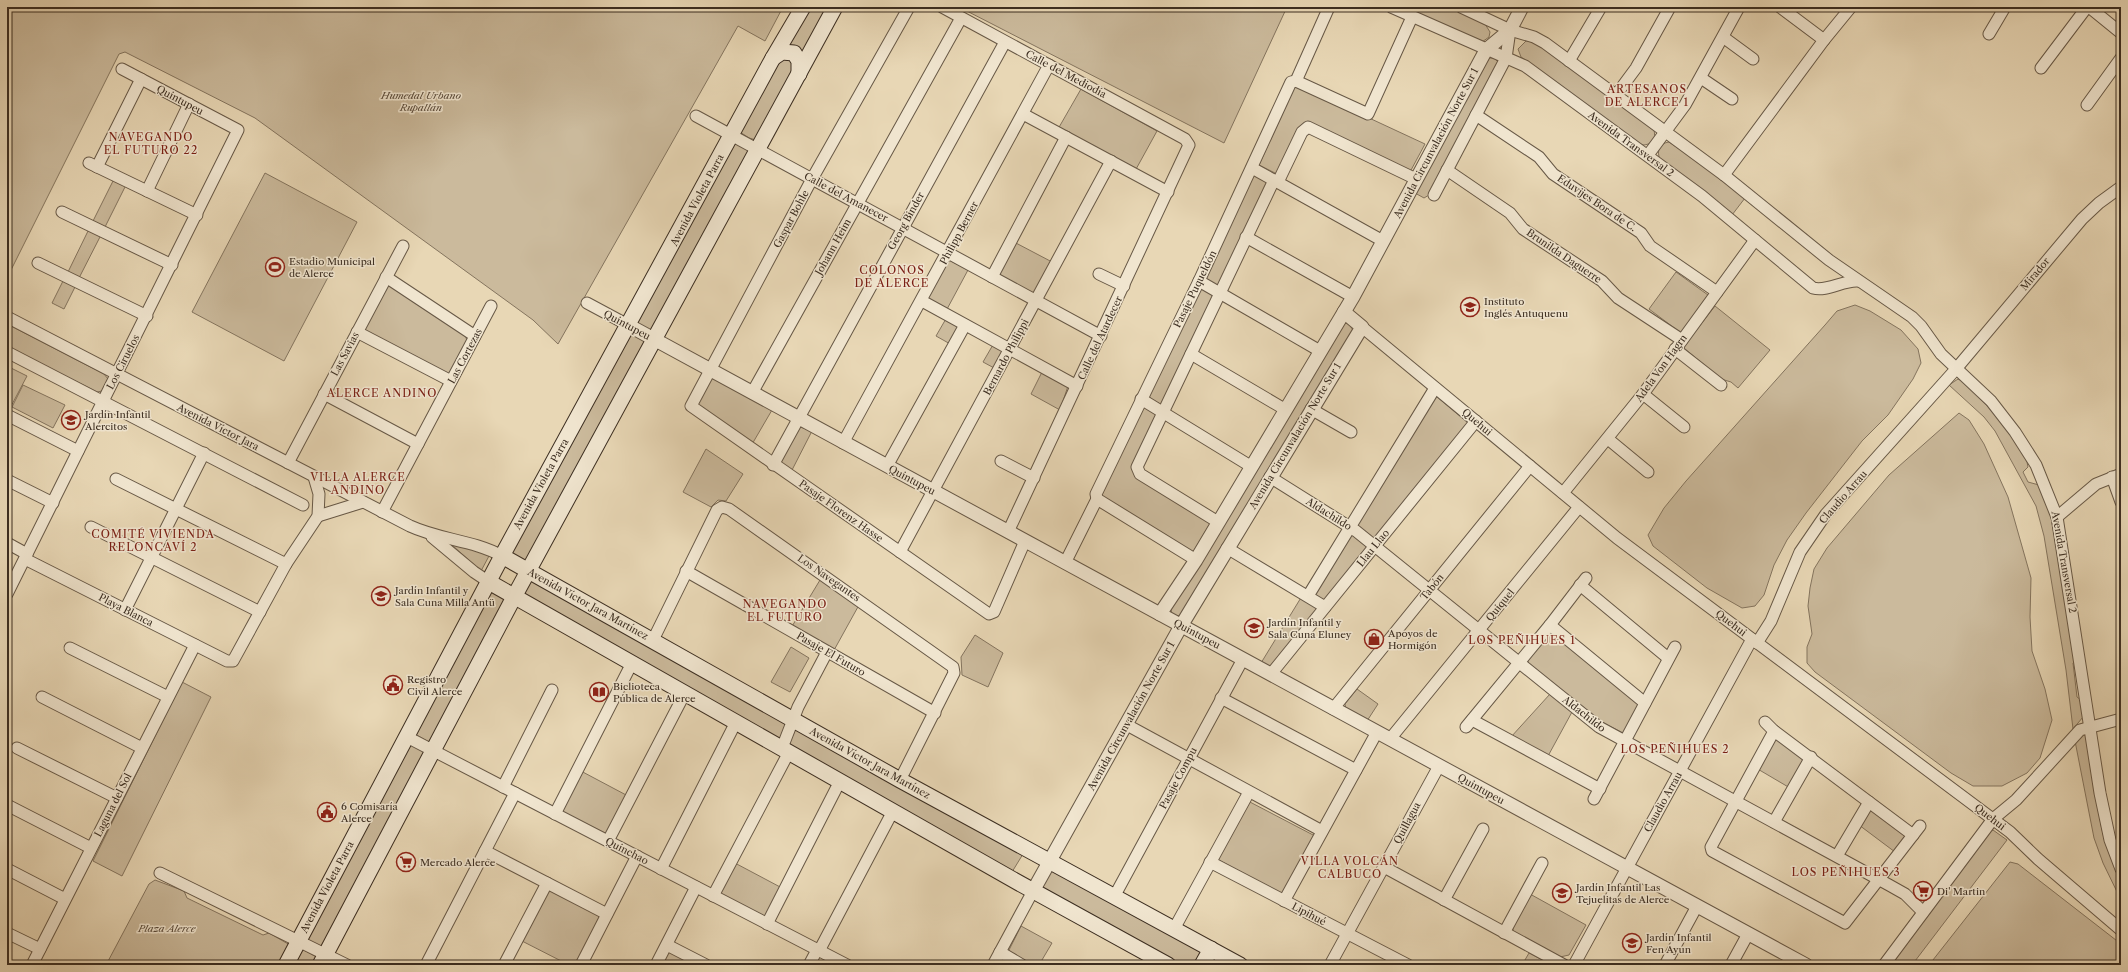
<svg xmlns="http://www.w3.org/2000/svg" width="2128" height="972" font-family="'Libre Caslon Text',serif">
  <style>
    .green { fill: #cbba9c; stroke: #84745e }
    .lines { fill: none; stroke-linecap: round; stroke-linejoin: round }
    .minor-casing { stroke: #675846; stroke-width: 13 }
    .tertiary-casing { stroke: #675846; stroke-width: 15 }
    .secondary-casing { stroke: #3c2e21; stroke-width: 17 }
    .minor { stroke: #f0e5cf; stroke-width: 11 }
    .tertiary { stroke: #f0e5cf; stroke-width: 13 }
    .secondary { stroke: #f0e5cf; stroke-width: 15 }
    .labels { text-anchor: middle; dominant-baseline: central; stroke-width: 3; stroke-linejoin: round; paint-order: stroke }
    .street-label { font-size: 10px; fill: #3c2e21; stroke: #f0e5cf }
    .park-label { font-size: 10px; font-style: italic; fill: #594a3a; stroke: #f0e5cf }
    .poi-label { font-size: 10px; fill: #3c2e21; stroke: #f0e5cf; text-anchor: start }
    .neighbourhood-label { font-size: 11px; letter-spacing: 1px; fill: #7a1f14; stroke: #f0e5cf }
  </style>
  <rect width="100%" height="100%" fill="#e8d7b5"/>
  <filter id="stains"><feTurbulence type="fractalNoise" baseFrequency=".005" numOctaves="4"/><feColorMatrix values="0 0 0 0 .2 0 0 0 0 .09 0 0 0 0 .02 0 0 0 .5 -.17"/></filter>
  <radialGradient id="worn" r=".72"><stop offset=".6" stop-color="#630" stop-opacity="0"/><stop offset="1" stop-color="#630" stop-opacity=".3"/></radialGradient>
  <g class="green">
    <polygon points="7,7 783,7 765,41 738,26 558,344 533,320 255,118 125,52 119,54 7,278"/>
    <polygon points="809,7 831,7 803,57 786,46"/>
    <polygon points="959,7 1287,7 1224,143"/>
    <polygon points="1404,7 1449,7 1485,24 1490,32 1489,37 1482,42"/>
    <path d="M1526 41H1530L1543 48 1654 130C1656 138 1653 144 1644 145L1640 144 1521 57 1518 49Z"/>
    <polygon points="789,55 797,65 756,140 749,138 740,132 781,56"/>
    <polygon points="1489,58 1494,58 1498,62 1429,195 1424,198 1415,193"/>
    <polygon points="1296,84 1425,144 1410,172 1311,125 1277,174 1259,165"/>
    <polygon points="1081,89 1157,131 1135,171 1058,129"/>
    <polygon points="734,142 750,151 653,332 636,323"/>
    <path d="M1669 142 1709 169 1745 198 1732 215 1660 159C1656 151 1660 143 1669 142Z"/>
    <polygon points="265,173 357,222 284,361 192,312"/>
    <polygon points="1252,173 1268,183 1218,287 1204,279"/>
    <polygon points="114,179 126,185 105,227 93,221"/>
    <polygon points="89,229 101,235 79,278 68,272"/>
    <polygon points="1014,242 1054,263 1038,292 1033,293 1002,277 999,272"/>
    <polygon points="949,260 968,270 946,311 928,298"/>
    <polygon points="1676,272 1708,295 1681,333 1649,309"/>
    <polygon points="64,279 76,285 64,309 52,303"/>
    <polygon points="388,284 465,334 467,341 449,375 363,331"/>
    <polygon points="1199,286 1216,292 1163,406 1147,396"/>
    <polygon points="1855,305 1870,311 1901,330 1918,349 1921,363 1913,379 1888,415 1862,441 1806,513 1787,540 1774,565 1764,595 1755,606 1742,608 1707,588 1653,546 1648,535 1664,508 1686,481 1825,325 1837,311"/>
    <polygon points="1715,306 1770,350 1738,388 1731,382 1721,379 1684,348 1684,346"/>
    <polygon points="947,317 958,323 960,330 952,345 936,336"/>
    <polygon points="1348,323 1353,330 1180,616 1172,615 1171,609 1343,324"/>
    <polygon points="7,324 104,374 108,379 102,391 97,392 7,347"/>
    <polygon points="630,333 646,341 527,562 511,553"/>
    <polygon points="994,343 1003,349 996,369 983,362"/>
    <polygon points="7,366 27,376 8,412 7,412"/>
    <polygon points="1043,370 1068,386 1060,410 1031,394"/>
    <polygon points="709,376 772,410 751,446 694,402"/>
    <path d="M1958 379 1962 381C1979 396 2026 445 2028 467L2023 472 2028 482 2039 485 2050 511 2076 661 2073 663 2077 697 2081 700 2083 717 2073 729 2066 670 2044 536 2036 506 1995 431 1984 417 1949 385Z"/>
    <polygon points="23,385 65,405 53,428 12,407"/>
    <polygon points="1436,396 1468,423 1374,539 1356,525"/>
    <polygon points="1144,407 1157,414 1135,465 1211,522 1193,552 1100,497"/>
    <polygon points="1959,413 1969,420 1984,444 2008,497 2031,578 2030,617 2032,651 2045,689 2052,720 2040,758 2027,773 2002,786 1973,786 1951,773 1815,672 1807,663 1807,647 1812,634 1808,606 1810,588 1814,569 1827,548 1889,475"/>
    <polygon points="800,427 812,431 791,472 780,464"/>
    <polygon points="706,449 743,474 726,501 718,500 711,507 683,492"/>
    <polygon points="1352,534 1369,548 1326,604 1312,593"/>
    <polygon points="452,545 467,546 489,556 481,571"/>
    <polygon points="531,578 788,723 781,740 522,596"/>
    <polygon points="820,580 859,605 833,652 791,628"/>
    <polygon points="491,590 507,598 429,742 415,734"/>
    <polygon points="1302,596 1319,608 1273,667 1261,663"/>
    <polygon points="1552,632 1637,702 1638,707 1623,733 1602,722 1529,664 1527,659"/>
    <polygon points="975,635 1003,653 988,687 962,675 961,657"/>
    <polygon points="791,647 809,658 790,692 771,682"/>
    <polygon points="182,682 211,697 122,876 93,861"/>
    <polygon points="1357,689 1378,704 1367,721 1346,709 1345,704"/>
    <polygon points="1550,694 1572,712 1548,756 1511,737"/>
    <polygon points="796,729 1023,854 1012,872 790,746 789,743"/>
    <polygon points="2083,734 2087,737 2101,825 2105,842 2121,882 2121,900 2103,863 2094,838 2075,741"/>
    <polygon points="1773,736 1805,758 1790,788 1756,768"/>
    <polygon points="408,745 412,745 425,753 321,948 307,940"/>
    <polygon points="579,770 628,796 607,834 562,812"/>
    <polygon points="1248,801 1315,836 1285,892 1281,894 1217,859"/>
    <polygon points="1869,809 1906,835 1895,852 1859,825"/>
    <polygon points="1993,830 2007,840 1912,965 1890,965 1990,831"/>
    <polygon points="733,862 782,888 766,917 720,894"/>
    <polygon points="2010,862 2018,864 2121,944 2121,965 1929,965"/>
    <polygon points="1052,869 1203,952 1199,965 1179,965 1043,892 1042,887"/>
    <polygon points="155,880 184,891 187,898 263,935 269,933 290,945 279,965 106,965 149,884"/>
    <polygon points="548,888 598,912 601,918 576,965 569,965 520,940"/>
    <polygon points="1530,894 1586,925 1569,955 1560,957 1513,931 1513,928"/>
    <polygon points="1021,926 1052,943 1039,965 1028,965 1008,952"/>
    <polygon points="302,949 318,958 315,965 291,965"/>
    <polygon points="668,951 700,965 659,965"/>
    <polygon points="1529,953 1552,965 1522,965"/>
  </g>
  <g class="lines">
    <g class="minor-casing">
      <g id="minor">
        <polyline points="909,7 812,179 691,406 989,614 994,612 1025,541"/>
        <polyline points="942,7 1185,139 1189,145 1008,532"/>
        <path d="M1391 7 1525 66 1702 196 1813 288C1827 292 1843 280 1858 281"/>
        <polyline points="1461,7 1510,30 1534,37 1545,43 1724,175 1829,260 1912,317 1921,326 1941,354 1991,401 2015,432 2036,465 2057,517 2100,793 2110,840 2121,869"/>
        <polyline points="1780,7 1824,40"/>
        <polyline points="2089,7 2121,33"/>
        <polyline points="1989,34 2005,7"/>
        <polyline points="1723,37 1753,59"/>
        <polyline points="1569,61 1601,7"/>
        <polyline points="2041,68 2087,7"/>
        <polyline points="1701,78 1732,99"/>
        <polyline points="1296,81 1368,114 1412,17"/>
        <polyline points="1296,81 1329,7"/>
        <polyline points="1616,95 1636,68 1670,7"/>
        <polyline points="2087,105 2121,58"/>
        <polyline points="1023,114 1168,192"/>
        <polyline points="1476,115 1539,157 1553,174 1641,233 1650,246 1717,292"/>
        <polyline points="696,116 1101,336"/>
        <polyline points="1648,155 1685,105 1739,7"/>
        <polyline points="89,163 197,215"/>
        <polyline points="97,167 141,79"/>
        <polyline points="1252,168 1383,241"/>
        <polyline points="1447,170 1510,213 1523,229 1602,281 1618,298 1682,340"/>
        <polyline points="1724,175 1824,40 1851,7"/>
        <polyline points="1278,182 1302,132 1308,127 1416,179"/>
        <polyline points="147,191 189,104"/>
        <polyline points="1434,195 1506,58 1510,30"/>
        <polyline points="62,212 172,265"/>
        <polyline points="1246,237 1353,297"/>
        <polyline points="38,263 147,316"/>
        <polyline points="1099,274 1124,286"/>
        <polyline points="386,277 475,336"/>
        <polyline points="992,277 1066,137"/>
        <polyline points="1199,281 1320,351"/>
        <polyline points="922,301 1077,386"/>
        <polyline points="587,303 628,325"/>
        <path d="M7 317 410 526C440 540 473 540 502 556"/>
        <polyline points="1362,327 1617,538 2010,832 2038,859 2121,930"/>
        <polyline points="357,332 451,381"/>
        <polyline points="1675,349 1721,385"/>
        <polyline points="7,352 303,505"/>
        <polyline points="1191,354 1286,410"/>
        <polyline points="752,393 961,18"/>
        <polyline points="324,394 418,444"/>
        <polyline points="1643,394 1684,427"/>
        <polyline points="1141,399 1252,467"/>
        <polyline points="1311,409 1351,432"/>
        <polyline points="7,415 78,451"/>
        <polyline points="1608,439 1648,472"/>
        <polyline points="843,443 1049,65"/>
        <polyline points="1001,461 1034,478"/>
        <polyline points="288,463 403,246"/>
        <polyline points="773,465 1005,42"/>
        <polyline points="887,466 965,325"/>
        <polyline points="1270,477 1356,531 1599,727 1889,885 1905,894 1923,912"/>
        <polyline points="2112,477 2121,502"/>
        <polyline points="116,479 286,564"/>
        <polyline points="7,480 53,503"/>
        <polyline points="1563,493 1643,394 1755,240"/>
        <polyline points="1097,499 1096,494 1199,281 1291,82 1296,81"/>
        <polyline points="1097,499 1196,560"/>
        <polyline points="382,512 491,306"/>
        <polyline points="318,516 363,502"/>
        <polyline points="2057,517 2096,484 2121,474"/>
        <polyline points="1218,522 1140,474 1137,467 1274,180"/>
        <polyline points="91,527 260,612"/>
        <polyline points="432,537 474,572 489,582"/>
        <polyline points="7,543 27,554"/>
        <polyline points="1227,548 1325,607"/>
        <polyline points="900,552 1111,161"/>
        <polyline points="25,559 227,661 233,661 286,564 318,516 319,494 314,477"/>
        <polyline points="1065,563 1097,499"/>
        <polyline points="686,571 935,713"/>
        <polyline points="1580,585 1668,658"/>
        <polyline points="7,594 238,130 122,69"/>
        <polyline points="1308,596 1435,388"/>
        <polyline points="125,610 204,453"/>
        <polyline points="1550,625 1645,703"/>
        <polyline points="653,640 717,510 722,507 729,509 953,667 954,673 900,780"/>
        <polyline points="1757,643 1771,621 1800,552 1826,514 1956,369 2082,219 2099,203 2121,187"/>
        <polyline points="70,648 168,697"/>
        <polyline points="1271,674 1476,421"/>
        <polyline points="42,697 142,748"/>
        <polyline points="1221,698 1356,770"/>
        <polyline points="1333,709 1530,466"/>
        <polyline points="1472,720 1600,789"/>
        <polyline points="1765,722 1774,731 1913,835"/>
        <polyline points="1127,725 1322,831"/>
        <polyline points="1466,727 1550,625 1586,578"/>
        <polyline points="1774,731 1711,847 1712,851 1845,923 1920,826"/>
        <polyline points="407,737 847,965"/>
        <polyline points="1390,739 1579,507"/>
        <polyline points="17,748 117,798"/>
        <polyline points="782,748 798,707 827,652"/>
        <polyline points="503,787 552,690"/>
        <polyline points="1594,799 1675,647"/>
        <polyline points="7,805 91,848"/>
        <polyline points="555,814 632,663"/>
        <polyline points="1774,822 1811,757"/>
        <polyline points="608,841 685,693"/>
        <polyline points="485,851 607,914"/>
        <polyline points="1837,856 1869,802"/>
        <polyline points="1210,862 1408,965"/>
        <polyline points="1384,867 1564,965"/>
        <polyline points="7,869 65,899"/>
        <polyline points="661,869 736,722"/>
        <polyline points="160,873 347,965"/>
        <polyline points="713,896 789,752"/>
        <polyline points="1114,897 1243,659"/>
        <polyline points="1444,900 1483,829"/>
        <polyline points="1284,901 1377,732"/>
        <polyline points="767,924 840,781"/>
        <polyline points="1174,929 1249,792"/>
        <polyline points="7,933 40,949"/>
        <polyline points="1504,933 1542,863"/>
        <polyline points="667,945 706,965"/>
        <polyline points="819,951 893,811"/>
        <polyline points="1000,952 1022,965"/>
        <polyline points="32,965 195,645"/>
        <polyline points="426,965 515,793"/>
        <polyline points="504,965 547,883"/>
        <polyline points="581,965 637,856"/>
        <polyline points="656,965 696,887"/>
        <polyline points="809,965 817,950"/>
        <polyline points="993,965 1033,891"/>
        <polyline points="1330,965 1439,766"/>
        <polyline points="1574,965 1752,639"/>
        <polyline points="1665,965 1697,906"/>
        <polyline points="1731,965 1748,934"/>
        <polyline points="1884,965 1993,819 2016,800 2080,730 2121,719"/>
      </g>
    </g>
    <g class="tertiary-casing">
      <g id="tertiary">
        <polyline points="628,325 1806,965"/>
        <polyline points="1160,614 1196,560 1353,297 1486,50 1510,30 1522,7"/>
        <polyline points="1033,891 1181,626 1362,327 1344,312"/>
      </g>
    </g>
    <g class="secondary-casing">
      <g id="secondary">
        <polyline points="773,58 782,52 794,53 799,61 799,74"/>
        <polyline points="502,556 900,780 1240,965"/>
        <polyline points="489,582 1019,883 1168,965"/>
        <polyline points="286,965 502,556 773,58 803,7"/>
        <polyline points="320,965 514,597 835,7"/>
        <polyline points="1202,965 1211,949"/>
      </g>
    </g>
    <use href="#minor" class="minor"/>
    <use href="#tertiary" class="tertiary"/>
    <use href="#secondary" class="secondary"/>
  </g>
  <defs>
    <g id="stadium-ring" transform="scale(1)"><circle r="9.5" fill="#f0e5cf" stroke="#8f2418" stroke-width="1.5"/><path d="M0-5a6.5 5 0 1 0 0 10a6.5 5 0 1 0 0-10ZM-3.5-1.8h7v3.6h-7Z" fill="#8f2418"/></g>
    <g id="school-ring" transform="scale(1)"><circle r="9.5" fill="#f0e5cf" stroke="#8f2418" stroke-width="1.5"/><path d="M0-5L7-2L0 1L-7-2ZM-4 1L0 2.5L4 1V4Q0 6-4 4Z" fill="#8f2418"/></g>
    <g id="shop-ring" transform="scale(1)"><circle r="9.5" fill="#f0e5cf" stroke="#8f2418" stroke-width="1.5"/><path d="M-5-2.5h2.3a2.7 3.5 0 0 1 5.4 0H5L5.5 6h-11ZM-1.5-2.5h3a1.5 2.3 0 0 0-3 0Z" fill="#8f2418"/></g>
    <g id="civic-ring" transform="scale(1)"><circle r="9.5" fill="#f0e5cf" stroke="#8f2418" stroke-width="1.5"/><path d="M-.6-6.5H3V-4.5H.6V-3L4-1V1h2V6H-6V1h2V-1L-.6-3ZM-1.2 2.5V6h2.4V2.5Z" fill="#8f2418"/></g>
    <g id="library-ring" transform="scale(1)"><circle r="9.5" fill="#f0e5cf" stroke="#8f2418" stroke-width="1.5"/><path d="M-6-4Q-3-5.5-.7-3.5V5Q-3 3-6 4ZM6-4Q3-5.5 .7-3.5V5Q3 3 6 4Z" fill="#8f2418"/></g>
    <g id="supermarket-ring" transform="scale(1)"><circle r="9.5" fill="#f0e5cf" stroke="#8f2418" stroke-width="1.5"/><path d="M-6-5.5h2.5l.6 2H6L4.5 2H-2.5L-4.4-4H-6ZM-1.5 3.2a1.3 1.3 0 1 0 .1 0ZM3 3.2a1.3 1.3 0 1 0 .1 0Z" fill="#8f2418"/></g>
  </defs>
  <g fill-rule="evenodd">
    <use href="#stadium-ring" x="275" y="267"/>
    <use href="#school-ring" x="1470" y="307"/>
    <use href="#school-ring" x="71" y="420"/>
    <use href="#school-ring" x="381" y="596"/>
    <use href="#school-ring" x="1254" y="628"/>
    <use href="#shop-ring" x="1374" y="639"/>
    <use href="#civic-ring" x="393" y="685"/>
    <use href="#library-ring" x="599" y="692"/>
    <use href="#civic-ring" x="327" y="812"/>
    <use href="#supermarket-ring" x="406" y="862"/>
    <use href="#supermarket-ring" x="1923" y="891"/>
    <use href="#school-ring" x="1562" y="893"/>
    <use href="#school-ring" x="1632" y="943"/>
  </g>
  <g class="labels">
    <g class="street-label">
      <text transform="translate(1066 74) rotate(28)">Calle del Mediodía</text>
      <text transform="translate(180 100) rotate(28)">Quintupeu</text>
      <text transform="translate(1436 143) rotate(-62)">Avenida Circunvalación Norte Sur 1</text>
      <text transform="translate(1631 144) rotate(36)">Avenida Transversal 2</text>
      <text transform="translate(846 197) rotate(28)">Calle del Amanecer</text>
      <text transform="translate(697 200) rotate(-62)">Avenida Violeta Parra</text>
      <text transform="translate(1597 203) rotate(34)">Eduvijes Bora de C.</text>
      <text transform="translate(791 219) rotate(-62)">Gaspar Bohle</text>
      <text transform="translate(906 221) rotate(-61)">Georg Binder</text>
      <text transform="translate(959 233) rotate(-62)">Philipp Berner</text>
      <text transform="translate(833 247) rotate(-61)">Johann Heim</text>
      <text transform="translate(1564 256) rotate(34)">Brunilda Daguerre</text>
      <text transform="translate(2035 274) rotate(-50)">Mirador</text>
      <text transform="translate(1195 289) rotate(-64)">Pasaje Puqueldón</text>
      <text transform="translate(627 325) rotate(28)">Quintupeu</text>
      <text transform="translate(1100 338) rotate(-65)">Calle del Atardecer</text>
      <text transform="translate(345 354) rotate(-62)">Las Savias</text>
      <text transform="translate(465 356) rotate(-62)">Las Cortezas</text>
      <text transform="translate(1006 357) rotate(-62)">Bernardo Philippi</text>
      <text transform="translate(123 362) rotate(-63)">Los Ciruelos</text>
      <text transform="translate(1661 368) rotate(-54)">Adela Von Hagrn</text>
      <text transform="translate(1477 422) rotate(40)">Quehui</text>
      <text transform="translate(218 427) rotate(27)">Avenida Víctor Jara</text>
      <text transform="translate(1295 436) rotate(-59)">Avenida Circunvalación Norte Sur 1</text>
      <text transform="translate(912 480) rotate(28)">Quintupeu</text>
      <text transform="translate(541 484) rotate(-61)">Avenida Violeta Parra</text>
      <text transform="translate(1843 497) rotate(-49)">Claudio Arrau</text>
      <text transform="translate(841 511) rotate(35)">Pasaje Florenz Hasse</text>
      <text transform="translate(1329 514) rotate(32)">Aldachildo</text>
      <text transform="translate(1373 548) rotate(-51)">Llau Llao</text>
      <text transform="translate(2064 562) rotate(80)">Avenida Transversal 2</text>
      <text transform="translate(829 578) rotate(35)">Los Navegantes</text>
      <text transform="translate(1432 587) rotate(-51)">Tabón</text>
      <text transform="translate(588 604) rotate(29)">Avenida Víctor Jara Martínez</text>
      <text transform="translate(1500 605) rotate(-51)">Quiquel</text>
      <text transform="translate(126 610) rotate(27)">Playa Blanca</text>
      <text transform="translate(1731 623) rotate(37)">Quehui</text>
      <text transform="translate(1197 634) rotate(28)">Quintupeu</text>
      <text transform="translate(831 654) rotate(30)">Pasaje El Futuro</text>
      <text transform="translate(1584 714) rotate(38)">Aldachildo</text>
      <text transform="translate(1131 716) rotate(-61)">Avenida Circunvalación Norte Sur 1</text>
      <text transform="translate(870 763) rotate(29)">Avenida Víctor Jara Martínez</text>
      <text transform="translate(1178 778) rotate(-62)">Pasaje Compu</text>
      <text transform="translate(1481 789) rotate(29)">Quintupeu</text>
      <text transform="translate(1663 802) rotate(-61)">Claudio Arrau</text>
      <text transform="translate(113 805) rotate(-63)">Laguna del Sol</text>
      <text transform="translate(1990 817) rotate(37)">Quehui</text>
      <text transform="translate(1407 823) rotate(-62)">Quillagua</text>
      <text transform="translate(627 851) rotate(27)">Quinchao</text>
      <text transform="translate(327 887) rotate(-62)">Avenida Violeta Parra</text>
      <text transform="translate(1309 914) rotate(28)">Lipihué</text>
    </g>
    <g class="park-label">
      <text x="421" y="95">Humedal Urbano<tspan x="421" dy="12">Rupallán</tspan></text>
      <text x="167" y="928">Plaza Alerce</text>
    </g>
    <g class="poi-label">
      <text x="289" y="261">Estadio Municipal<tspan x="289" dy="12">de Alerce</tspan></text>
      <text x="1484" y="301">Instituto<tspan x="1484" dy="12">Inglés Antuquenu</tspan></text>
      <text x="85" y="414">Jardín Infantil<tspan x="85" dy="12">Alercitos</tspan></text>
      <text x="395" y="590">Jardín Infantil y<tspan x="395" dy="12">Sala Cuna Milla Antü</tspan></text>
      <text x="1268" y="622">Jardín Infantil y<tspan x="1268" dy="12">Sala Cuna Eluney</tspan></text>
      <text x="1388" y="633">Apoyos de<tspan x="1388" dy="12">Hormigón</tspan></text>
      <text x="407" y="679">Registro<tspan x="407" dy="12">Civil Alerce</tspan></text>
      <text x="613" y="686">Biclioteca<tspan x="613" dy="12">Pública de Alerce</tspan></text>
      <text x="341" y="806">6 Comisaría<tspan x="341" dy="12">Alerce</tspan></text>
      <text x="420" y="862">Mercado Alerce</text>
      <text x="1576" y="887">Jardín Infantil Las<tspan x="1576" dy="12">Tejuelitas de Alerce</tspan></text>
      <text x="1937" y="891">Di' Martin</text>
      <text x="1646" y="937">Jardín Infantil<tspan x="1646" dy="12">Fen Ayun</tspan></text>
    </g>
    <g class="neighbourhood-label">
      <text x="1647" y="89">ARTESANOS<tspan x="1647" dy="13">DE ALERCE 1</tspan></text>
      <text x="151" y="137">NAVEGANDO<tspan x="151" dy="13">EL FUTURO 22</tspan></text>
      <text x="892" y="270">COLONOS<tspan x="892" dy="13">DE ALERCE</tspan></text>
      <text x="382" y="393">ALERCE ANDINO</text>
      <text x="358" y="477">VILLA ALERCE<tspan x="358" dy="13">ANDINO</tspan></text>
      <text x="153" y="534">COMITÉ VIVIENDA<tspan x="153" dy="13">RELONCAVÍ 2</tspan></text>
      <text x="785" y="604">NAVEGANDO<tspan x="785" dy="13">EL FUTURO</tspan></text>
      <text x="1522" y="640">LOS PEÑIHUES 1</text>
      <text x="1675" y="749">LOS PEÑIHUES 2</text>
      <text x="1350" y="861">VILLA VOLCÁN<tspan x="1350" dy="13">CALBUCO</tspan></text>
      <text x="1846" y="872">LOS PEÑIHUES 3</text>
    </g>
  </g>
  <rect width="2128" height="972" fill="none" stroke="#e8d7b5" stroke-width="24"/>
  <rect x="8" y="8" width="2112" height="956" fill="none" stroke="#3c2e21" stroke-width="2"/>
  <rect x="12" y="12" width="2104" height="948" fill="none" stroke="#3c2e21"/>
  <rect width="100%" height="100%" filter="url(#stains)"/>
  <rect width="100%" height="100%" fill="url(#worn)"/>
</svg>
